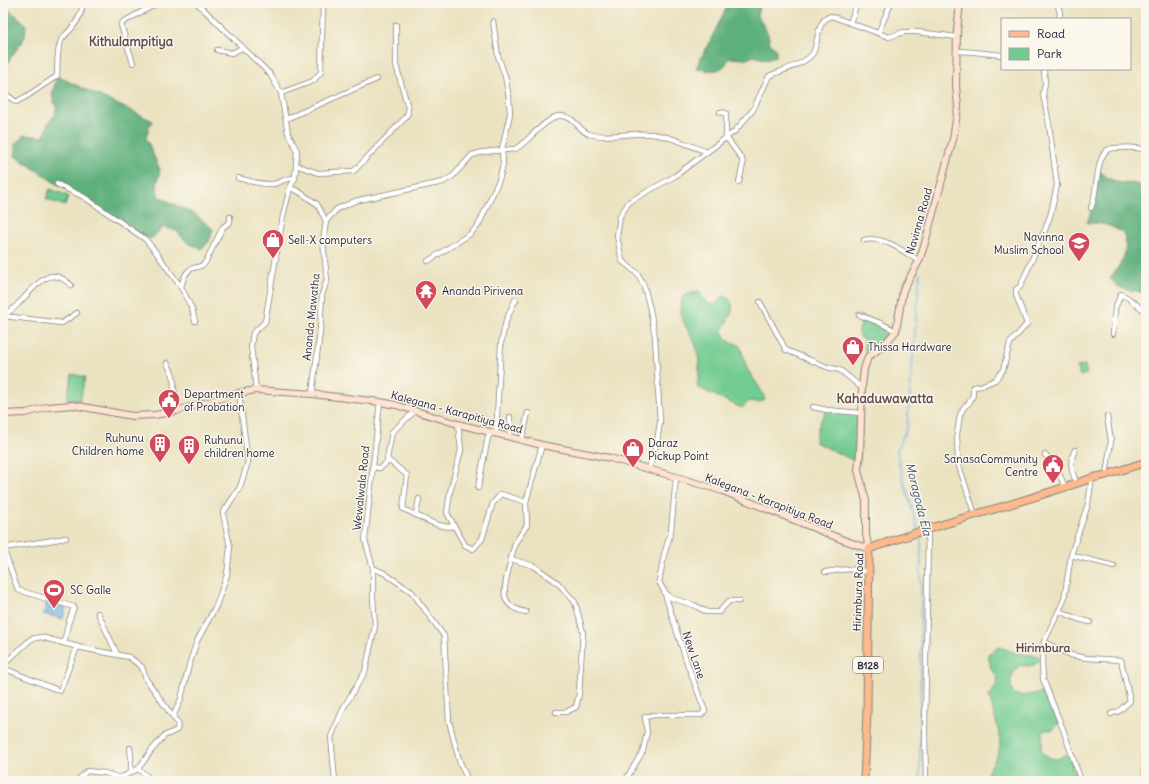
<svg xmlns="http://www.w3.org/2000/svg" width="1149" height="784" font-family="Delius,sans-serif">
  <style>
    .green { fill: #72cb91; stroke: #4a7666 }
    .forest { fill: #5daf7b; stroke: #40685b }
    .water { fill: #70b0e3; stroke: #49698f }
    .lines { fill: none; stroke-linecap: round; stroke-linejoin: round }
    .stream { stroke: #70b0e3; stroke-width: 1.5 }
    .street-casing { stroke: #86827e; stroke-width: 6 }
    .secondary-casing { stroke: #86827e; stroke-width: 8 }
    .primary-casing { stroke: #86827e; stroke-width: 9 }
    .street { stroke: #fff; stroke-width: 4.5 }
    .secondary { stroke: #fee3d1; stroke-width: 6 }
    .primary { stroke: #fcba8d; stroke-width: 7 }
    .labels { text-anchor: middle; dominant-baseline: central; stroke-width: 3; stroke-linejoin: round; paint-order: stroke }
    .shield { fill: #fbf7ec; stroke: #636270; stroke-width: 1 }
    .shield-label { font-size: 10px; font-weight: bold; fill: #22223b }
    .street-label { font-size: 11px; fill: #22223b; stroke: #fbf7ec }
    .poi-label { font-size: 11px; fill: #22223b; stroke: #fbf7ec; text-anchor: start }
    .water-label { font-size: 12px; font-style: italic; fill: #3d5476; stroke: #fbf7ec }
    .neighbourhood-label { font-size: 12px; font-weight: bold; fill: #624c52; stroke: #fbf7ec }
    .quarter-label { font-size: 13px; font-weight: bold; fill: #624c52; stroke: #fbf7ec }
  </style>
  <rect width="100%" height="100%" fill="#fbf7ec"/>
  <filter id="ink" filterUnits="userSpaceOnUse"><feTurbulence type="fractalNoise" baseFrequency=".025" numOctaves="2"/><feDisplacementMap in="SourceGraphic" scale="8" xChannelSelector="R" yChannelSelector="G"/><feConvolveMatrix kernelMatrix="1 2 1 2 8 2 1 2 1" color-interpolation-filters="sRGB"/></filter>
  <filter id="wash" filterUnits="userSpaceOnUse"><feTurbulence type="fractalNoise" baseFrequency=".012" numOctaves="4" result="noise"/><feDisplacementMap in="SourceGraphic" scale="16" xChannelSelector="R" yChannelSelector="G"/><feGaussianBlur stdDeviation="0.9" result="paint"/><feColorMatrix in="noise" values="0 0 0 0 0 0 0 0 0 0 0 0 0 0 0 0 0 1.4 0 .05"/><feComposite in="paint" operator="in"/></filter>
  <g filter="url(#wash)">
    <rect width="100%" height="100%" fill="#eae2c0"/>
    <g class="green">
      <polygon points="50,189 68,196 65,206 46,199"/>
      <path d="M699 291 704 300 711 305C717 304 719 298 725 296 741 307 727 318 722 332L726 339 740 346 747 369 761 390 765 400 759 402 749 401 742 408 697 387C700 374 700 359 696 346 691 334 682 323 680 309 680 305 682 300 683 296Z"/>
      <path d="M859 315 896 331 868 357C865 351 863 346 865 340L861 338C858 332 858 330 861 325Z"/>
      <polygon points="1085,365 1087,374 1080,376 1077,367"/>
      <polygon points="72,374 85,377 80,401 67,398"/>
      <path d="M827 410 861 412 859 463 815 442C816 430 820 421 827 410Z"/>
      <path d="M999 647 1017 653 1038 656 1040 660C1033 668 1029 666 1020 665 1011 673 1008 683 1014 694L1024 696 1044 692 1047 693 1059 724 1053 730H1046L1043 732 1041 752 1050 758 1058 759 1064 755H1068L1078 779 1076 781H984C987 769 998 759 1000 746 1001 736 992 707 989 696L993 691 998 682 997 676 991 669 988 654Z"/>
    </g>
    <g class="forest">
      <path d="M729 3H752L760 6 757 14 768 34 770 43 776 50V57L764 59 754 56 747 59 729 58C727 61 726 65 723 67 716 73 705 70 696 68Z"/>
      <polygon points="3,7 17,16 26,24 25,37 3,69"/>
      <polygon points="57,76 153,121 149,127 146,138 160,170 157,183 158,196 196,215 213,229 209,242 201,249 188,243 176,231 164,227 152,238 145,239 84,197 57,184 15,156 15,144 24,135 44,137 48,123 55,115 56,108 52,95"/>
      <path d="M1098 170C1105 176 1112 181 1121 183 1132 184 1136 182 1146 188V294C1132 288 1119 293 1110 278 1123 261 1128 256 1124 234 1113 226 1101 222 1087 223L1095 201Z"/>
    </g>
    <polygon class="water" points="47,601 66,606 63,619 43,614"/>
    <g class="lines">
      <g class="stream">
        <polyline points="918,530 899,464 897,450 907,427 920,273"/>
        <polyline points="920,535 921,540 920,781"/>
      </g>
    </g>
  </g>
  <g filter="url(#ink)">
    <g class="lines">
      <g class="street-casing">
        <g id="street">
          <polyline points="197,3 270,74 281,93 288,133 297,151 295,178 290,188 283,216 265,322 253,333 251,346 256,390"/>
          <polyline points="1058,6 1060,13 1059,19"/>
          <polyline points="850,23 857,3"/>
          <polyline points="880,34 879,31 891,3"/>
          <polyline points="217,50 232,53 242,48"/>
          <polyline points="957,51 974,52 1002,55"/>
          <polyline points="133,63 121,25 123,22 158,3"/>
          <path d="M3 92 16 102 27 96 57 76C58 65 56 51 61 41 63 36 68 33 71 29 77 22 83 12 82 3"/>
          <polyline points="281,93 313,81 321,72 323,3"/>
          <polyline points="720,112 726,113 726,137 742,159 743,164 739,182"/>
          <polyline points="286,119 377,79"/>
          <polyline points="296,165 318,173 354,171 404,119 408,113 408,108 396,65 396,25"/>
          <path d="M238 178C249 181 261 185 273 184 281 183 286 177 295 178"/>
          <polyline points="57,184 84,197 145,239 155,251 181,287 192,309 195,321"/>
          <polyline points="290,188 298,191 317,204 326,221 323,242 327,280 322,295 320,332 312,394"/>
          <path d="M1091 208C1098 194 1095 155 1109 149 1112 148 1116 148 1118 148 1128 147 1134 147 1143 149L1146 146"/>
          <path d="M326 221 337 209 355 201 443 182 453 176 472 155 483 152 515 149 520 146C529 139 548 117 559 116 575 115 577 130 589 134 603 139 634 132 651 134 670 136 689 145 707 152L735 131 753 110 769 76C780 71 806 64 813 53 819 42 816 20 831 16L889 37 904 32H917L957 37"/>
          <path d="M864 240C884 236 903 251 919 261"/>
          <polyline points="428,261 470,234 478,226 499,180 503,164 502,149 510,114 509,98 505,76 498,56 493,21"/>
          <path d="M181 287C183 280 185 271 193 268 198 267 201 267 205 263L223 227 230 222V217"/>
          <polyline points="760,302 786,350 827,367 840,370 862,388"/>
          <polyline points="859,315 878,322 896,331"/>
          <path d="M3 316C8 312 14 309 18 304 26 296 36 283 46 278 55 273 65 279 71 285"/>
          <polyline points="3,316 62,323 77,313"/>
          <polyline points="1113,334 1115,308 1121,294 1128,298 1146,312"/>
          <polyline points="167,363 173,375 176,411"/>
          <polyline points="813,407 827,410 861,413"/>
          <path d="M415 411 392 432 387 459 407 475 403 509C418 515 440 530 454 526"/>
          <polyline points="510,417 510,437"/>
          <polyline points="458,424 461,450 450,492 447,513 465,545 473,549 482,539 493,503 501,494 526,502 527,525 515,543 511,559 534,566 558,583 575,602 583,632 579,694 576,707 566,712 556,712"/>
          <polyline points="496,434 501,343 506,321 515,300 516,301"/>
          <polyline points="522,440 528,413"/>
          <path d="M1075 450C1069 461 1071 472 1077 483"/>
          <path d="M1045 455C1056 464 1059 474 1065 487"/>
          <polyline points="372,467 380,468 389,461"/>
          <polyline points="649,469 657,442 660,422 655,337 650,309 644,286 638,274 622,261 617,236 620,216 629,202 675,176 707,152"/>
          <polyline points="1106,475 1111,441 1107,416"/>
          <polyline points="478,488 488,437 492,432"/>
          <polyline points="526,502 542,445"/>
          <polyline points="416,514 419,499"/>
          <polyline points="975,515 958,463 957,434 960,415 964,407 969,403 973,395 973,387 981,386 995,380 1003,370 1010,343 1027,324 1016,295 1016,289 1020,287 1045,230 1051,213 1057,185 1049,124 1043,94 1045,83 1044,69"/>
          <polyline points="1071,555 1114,566"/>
          <path d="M511 559C506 583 494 606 526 612"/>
          <polyline points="373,568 384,573 412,592 444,636 449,721 459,760 468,781"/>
          <polyline points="825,572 848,569 868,572"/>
          <polyline points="665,592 671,598 694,605 707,612 719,612 729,601 739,601"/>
          <polyline points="1059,611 1078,619 1090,622"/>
          <polyline points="98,613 117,654"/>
          <polyline points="1044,642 1071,655 1086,658 1121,660 1130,701 1119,711 1111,714"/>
          <polyline points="64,643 68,624 74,607 18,590 3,548 66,538"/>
          <polyline points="3,665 31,639 41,637 82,648 129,657 142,667 146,679 173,717"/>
          <polyline points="3,668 60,691 77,647"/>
          <polyline points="130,748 131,757 131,772"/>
          <polyline points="1144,748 1145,781"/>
          <polyline points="77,781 87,771 105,773 120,778 138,769"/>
          <polyline points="153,781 138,769 151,751 164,736 177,730 178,723 173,717 181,699 189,665 197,641 216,606 227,575 230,547 223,513 240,487 248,462 239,393"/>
          <polyline points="335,781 331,737 344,707 365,672 375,626 373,597 373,568 365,540 380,402"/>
          <polyline points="625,781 643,751 647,732 645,717 654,715 701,715 705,711 687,663 664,591 659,582 664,555 671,531 676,477"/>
          <polyline points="926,781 925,733 928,528"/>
          <polyline points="1081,781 1064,732 1043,679 1042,662 1044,642 1064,600 1071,555 1088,504 1092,478"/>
        </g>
      </g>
      <g class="secondary-casing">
        <polyline id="secondary" points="3,414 26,413 48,407 73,405 132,416 155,415 176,411 239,393 256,390 312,394 380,402 396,405 458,424 542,445 610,458 676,477 723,491 841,539 869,549 866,535 866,501 858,470 860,453 862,388 864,369 868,357 883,346 896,331 903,290 919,261 925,243 953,139 958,107 956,86 957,30 960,3"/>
      </g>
      <g class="primary-casing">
        <path id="primary" d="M864 781 867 711 869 549C942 522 1019 504 1092 478L1106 475 1146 462"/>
      </g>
      <use href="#street" class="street"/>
      <use href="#secondary" class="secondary"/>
      <use href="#primary" class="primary"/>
    </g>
  </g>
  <defs>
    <g id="shop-pin" transform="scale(1.15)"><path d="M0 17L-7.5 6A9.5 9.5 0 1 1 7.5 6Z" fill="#d1495b" stroke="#fbf7ec"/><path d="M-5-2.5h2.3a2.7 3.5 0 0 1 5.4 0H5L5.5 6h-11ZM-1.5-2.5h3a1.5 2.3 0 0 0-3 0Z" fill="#fff"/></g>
    <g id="school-pin" transform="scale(1.15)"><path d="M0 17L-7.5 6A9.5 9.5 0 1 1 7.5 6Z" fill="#d1495b" stroke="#fbf7ec"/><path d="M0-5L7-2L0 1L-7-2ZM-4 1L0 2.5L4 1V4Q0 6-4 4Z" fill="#fff"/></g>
    <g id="temple-pin" transform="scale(1.15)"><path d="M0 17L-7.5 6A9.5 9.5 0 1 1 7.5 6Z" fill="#d1495b" stroke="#fbf7ec"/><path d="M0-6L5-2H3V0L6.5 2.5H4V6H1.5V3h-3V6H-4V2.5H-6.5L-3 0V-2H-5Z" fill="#fff"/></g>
    <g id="civic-pin" transform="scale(1.15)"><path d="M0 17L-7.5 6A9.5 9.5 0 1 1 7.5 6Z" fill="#d1495b" stroke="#fbf7ec"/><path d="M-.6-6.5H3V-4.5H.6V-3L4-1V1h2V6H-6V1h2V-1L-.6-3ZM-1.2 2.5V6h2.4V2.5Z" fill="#fff"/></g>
    <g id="building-pin" transform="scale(1.15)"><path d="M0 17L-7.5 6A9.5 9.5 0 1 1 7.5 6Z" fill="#d1495b" stroke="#fbf7ec"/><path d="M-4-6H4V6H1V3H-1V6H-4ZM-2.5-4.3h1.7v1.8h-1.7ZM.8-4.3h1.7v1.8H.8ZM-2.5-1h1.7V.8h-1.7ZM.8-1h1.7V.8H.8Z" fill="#fff"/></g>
    <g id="stadium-pin" transform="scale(1.15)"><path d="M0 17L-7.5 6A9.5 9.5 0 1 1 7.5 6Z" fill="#d1495b" stroke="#fbf7ec"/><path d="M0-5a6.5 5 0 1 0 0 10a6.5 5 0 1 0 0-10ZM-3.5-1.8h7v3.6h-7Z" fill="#fff"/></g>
  </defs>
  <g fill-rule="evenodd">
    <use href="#shop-pin" x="273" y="240"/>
    <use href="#school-pin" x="1079" y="243"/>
    <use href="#temple-pin" x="426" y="291"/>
    <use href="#shop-pin" x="853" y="347"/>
    <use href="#civic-pin" x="169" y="400"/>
    <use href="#building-pin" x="160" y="444"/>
    <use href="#building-pin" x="189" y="446"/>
    <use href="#shop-pin" x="633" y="449"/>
    <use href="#civic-pin" x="1053" y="465"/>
    <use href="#stadium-pin" x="54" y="590"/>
  </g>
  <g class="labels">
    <rect class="shield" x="853" y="657" width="30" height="16" rx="3"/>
    <g class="shield-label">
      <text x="868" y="665">B128</text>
    </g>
    <g class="street-label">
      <text transform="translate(919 221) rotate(-74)">Navinna Road</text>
      <text transform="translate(311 317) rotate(-84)">Ananda Mawatha</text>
      <text transform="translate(457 412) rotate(15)">Kalegana - Karapitiya Road</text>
      <text transform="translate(361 488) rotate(-84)">Wewalwala Road</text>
      <text transform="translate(769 501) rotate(21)">Kalegana - Karapitiya Road</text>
      <text transform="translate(858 592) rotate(-88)">Hirimbura Road</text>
      <text transform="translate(694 655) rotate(71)">New Lane</text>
    </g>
    <g class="poi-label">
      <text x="1064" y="237" text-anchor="end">Navinna<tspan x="1064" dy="13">Muslim School</tspan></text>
      <text x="288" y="240">Sell-X computers</text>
      <text x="442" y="291">Ananda Pirivena</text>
      <text x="868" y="347">Thissa Hardware</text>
      <text x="184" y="394">Department<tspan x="184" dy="13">of Probation</tspan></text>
      <text x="144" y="438" text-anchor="end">Ruhunu<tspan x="144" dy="13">Children home</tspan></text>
      <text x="204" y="440">Ruhunu<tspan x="204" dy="13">children home</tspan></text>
      <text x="648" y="443">Daraz<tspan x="648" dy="13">Pickup Point</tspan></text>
      <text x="1038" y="459" text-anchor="end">SanasaCommunity<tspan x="1038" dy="13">Centre</tspan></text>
      <text x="70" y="590">SC Galle</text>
    </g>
    <g class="water-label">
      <text transform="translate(919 499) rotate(76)">Moragoda Ela</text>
    </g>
    <g class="neighbourhood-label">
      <text x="1043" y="647">Hirimbura</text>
    </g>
    <g class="quarter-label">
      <text x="131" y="41">Kithulampitiya</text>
      <text x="885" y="398">Kahaduwawatta</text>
    </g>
  </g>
  <rect width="1149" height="784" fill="none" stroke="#fbf7ec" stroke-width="16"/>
  <rect x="1001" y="18" width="130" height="52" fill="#fbf7ec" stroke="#a4a2a5"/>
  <rect x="1009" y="31" width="20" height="6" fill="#fcba8d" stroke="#a4a2a5"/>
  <text x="1037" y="38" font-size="12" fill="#22223b">Road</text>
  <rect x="1009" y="48" width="20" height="12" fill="#72cb91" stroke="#a4a2a5"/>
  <text x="1037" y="58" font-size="12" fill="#22223b">Park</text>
</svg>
